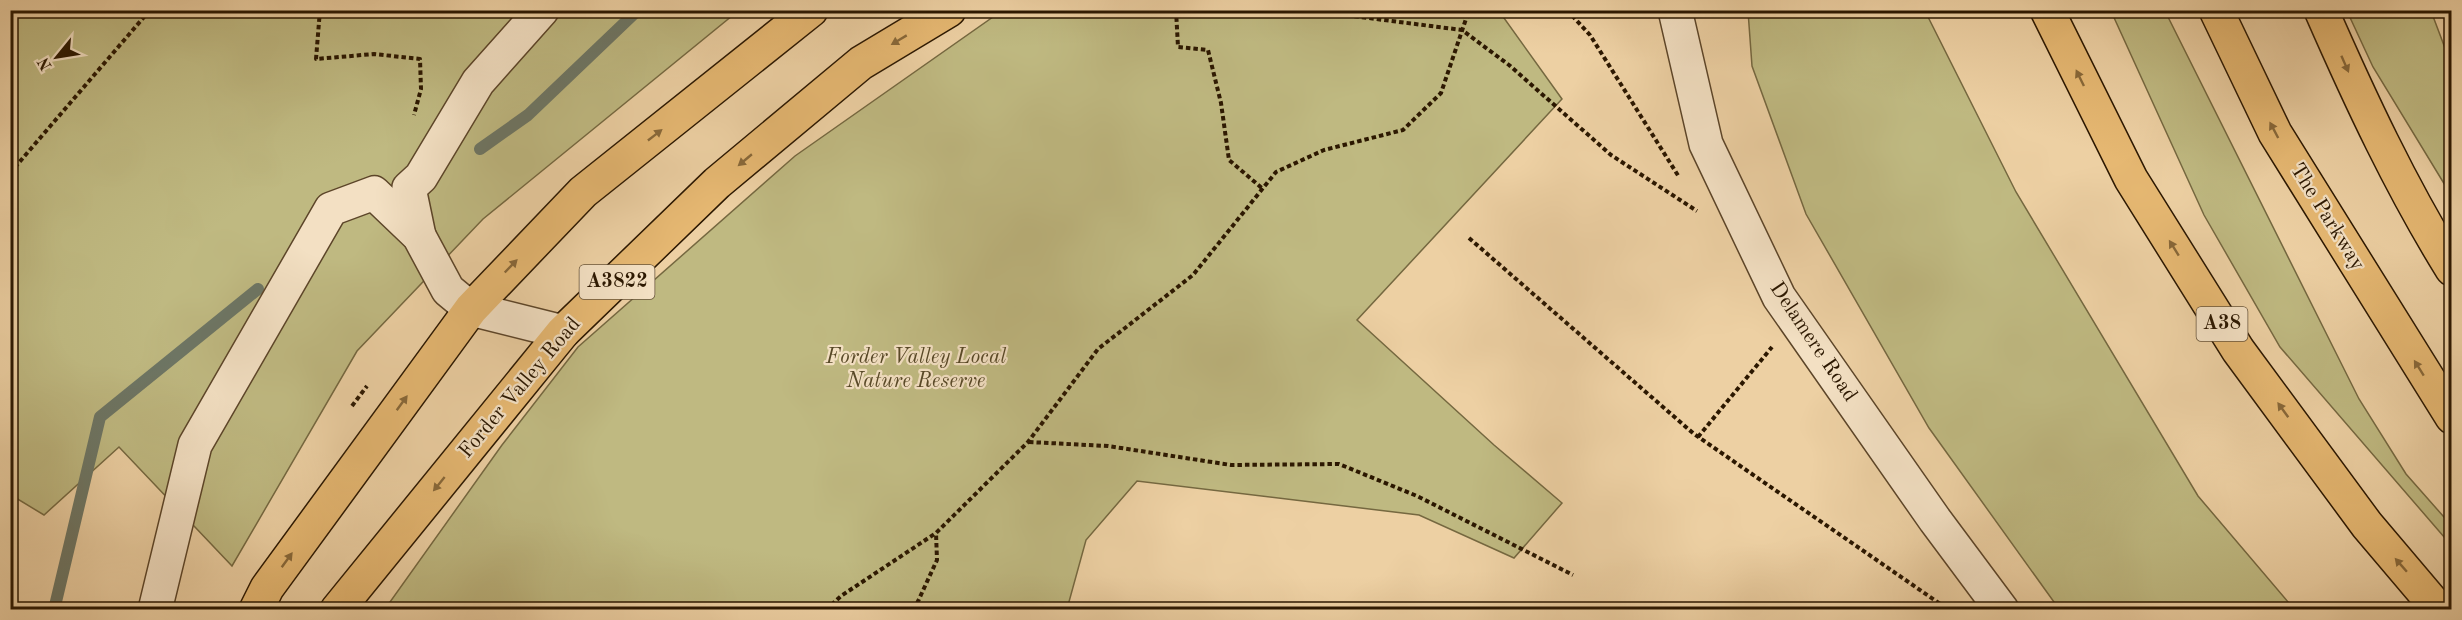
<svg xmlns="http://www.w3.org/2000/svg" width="2462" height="620" font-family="'Old Standard TT',serif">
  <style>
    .green { fill: #bfb981; stroke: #756840; stroke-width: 1.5 }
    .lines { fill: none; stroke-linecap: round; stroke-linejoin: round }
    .stream { stroke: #6d7665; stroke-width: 12 }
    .minor-casing { stroke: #5c4529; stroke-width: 36 }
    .major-casing { stroke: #2b1700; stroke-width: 36 }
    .highway-casing { stroke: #2b1700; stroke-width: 36 }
    .path { stroke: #2b1700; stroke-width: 4; stroke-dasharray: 4.5 3; stroke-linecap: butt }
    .minor { stroke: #f3e0c3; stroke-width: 33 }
    .major { stroke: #e6b872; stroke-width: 33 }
    .highway { stroke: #e6b872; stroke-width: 33 }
    .oneway { fill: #886839 }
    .labels { text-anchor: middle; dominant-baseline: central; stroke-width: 4.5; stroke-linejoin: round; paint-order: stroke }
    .shield { fill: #f3e0c3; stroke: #67533a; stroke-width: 1.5 }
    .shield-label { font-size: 20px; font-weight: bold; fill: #2b1700 }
    .street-label { font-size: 21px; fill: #2b1700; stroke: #f3e0c3 }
    .park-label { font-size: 21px; font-style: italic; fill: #574827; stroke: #f3e0c3 }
  </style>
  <rect width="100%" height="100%" fill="#edd0a3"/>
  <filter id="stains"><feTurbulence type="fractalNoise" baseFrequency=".00333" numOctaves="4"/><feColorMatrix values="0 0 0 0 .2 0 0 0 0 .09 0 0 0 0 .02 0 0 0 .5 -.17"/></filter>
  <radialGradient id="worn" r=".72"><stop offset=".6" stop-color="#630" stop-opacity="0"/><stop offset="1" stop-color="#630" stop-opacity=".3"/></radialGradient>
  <g class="green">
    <polygon points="1003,10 1499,11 1562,99 1357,320 1494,445 1562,503 1514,558 1419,515 1137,481 1086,540 1067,609 385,609 502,445 578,347 795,156"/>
    <polygon points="10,11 738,11 483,219 357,351 232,566 119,447 44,515 11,495"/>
    <polygon points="1748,11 1925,11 2016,192 2198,496 2294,609 2059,609 1929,428 1806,214 1752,66"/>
    <polygon points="2111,11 2165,11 2359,399 2406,474 2451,525 2451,545 2280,347 2204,215"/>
    <polygon points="2347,11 2431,11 2451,64 2451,195 2373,67"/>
  </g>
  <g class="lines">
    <g class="stream">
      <polyline points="480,149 528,115 638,10"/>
      <polyline points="54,610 100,417 258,289"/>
    </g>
    <g class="minor-casing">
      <g id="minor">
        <polyline points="1675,10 1706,144 1779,297 1935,520 2002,610"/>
        <polyline points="419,236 409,188 421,177 478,82 542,10"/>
        <polyline points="155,610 195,445 331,209 374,193 419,236 448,290 471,309 563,332"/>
      </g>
    </g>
    <g class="major-casing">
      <g id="major">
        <polyline points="256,610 267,588 471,309 583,192 811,10"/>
        <polyline points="337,610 563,332 717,183 861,63 949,10"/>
      </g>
    </g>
    <g class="highway-casing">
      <g id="highway">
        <polyline points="2047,10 2131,179 2238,350 2367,525 2439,610"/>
        <polyline points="2216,10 2275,133 2452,417"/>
        <path d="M2321 10C2360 99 2401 187 2452 269"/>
      </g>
    </g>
    <g class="path">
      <polyline points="320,10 316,59 374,54 420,59 421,89 414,115"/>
      <polyline points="1176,10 1178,47 1208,50 1221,103 1229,160 1263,189"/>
      <polyline points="1333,10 1345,15 1462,30 1509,65 1611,155 1697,211"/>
      <polyline points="1567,10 1590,35 1679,177"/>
      <polyline points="10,173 150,10"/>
      <polyline points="1469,238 1694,434 1949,610"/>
      <polyline points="352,406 367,386"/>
      <polyline points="1698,437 1772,347"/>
      <polyline points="1029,442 1108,446 1231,465 1339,464 1417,496 1573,575"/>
      <polyline points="826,610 841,596 936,533 1028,442 1098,349 1193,275 1276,172 1324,150 1403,130 1441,93 1469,10"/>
      <polyline points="914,610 937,560 936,533"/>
    </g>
    <use href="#minor" class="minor"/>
    <use href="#major" class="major"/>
    <use href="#highway" class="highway"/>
  </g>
  <defs><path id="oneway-solid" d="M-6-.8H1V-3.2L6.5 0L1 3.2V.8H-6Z" transform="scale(1.5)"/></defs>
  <g class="oneway">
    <use href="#oneway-solid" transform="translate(899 40) rotate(149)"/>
    <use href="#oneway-solid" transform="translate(2345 64) rotate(66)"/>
    <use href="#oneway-solid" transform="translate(2080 78) rotate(-116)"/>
    <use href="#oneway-solid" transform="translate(2274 130) rotate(-118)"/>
    <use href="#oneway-solid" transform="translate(655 135) rotate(-38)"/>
    <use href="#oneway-solid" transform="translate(745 160) rotate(140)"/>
    <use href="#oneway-solid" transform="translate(2174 248) rotate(-122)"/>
    <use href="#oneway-solid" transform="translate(511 266) rotate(-46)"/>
    <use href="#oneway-solid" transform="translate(2419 368) rotate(-122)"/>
    <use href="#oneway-solid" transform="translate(402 403) rotate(-54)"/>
    <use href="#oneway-solid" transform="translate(2283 410) rotate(-126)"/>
    <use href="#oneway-solid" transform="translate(439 484) rotate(129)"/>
    <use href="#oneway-solid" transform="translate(287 560) rotate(-54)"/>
    <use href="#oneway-solid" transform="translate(2401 565) rotate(-131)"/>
  </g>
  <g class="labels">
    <g class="shield">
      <rect x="579.5" y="265" width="75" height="34" rx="4.5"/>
      <rect x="2196.5" y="307" width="51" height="34" rx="4.5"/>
    </g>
    <g class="shield-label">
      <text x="617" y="282">A3822</text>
      <text x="2222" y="324">A38</text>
    </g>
    <g class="street-label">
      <text transform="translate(2327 217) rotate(58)">The Parkway</text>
      <text transform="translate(1813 342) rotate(56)">Delamere Road</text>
      <text transform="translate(520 388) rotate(-50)">Forder Valley Road</text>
    </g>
    <g class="park-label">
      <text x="916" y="357">Forder Valley Local<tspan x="916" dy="24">Nature Reserve</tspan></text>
    </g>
  </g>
  <rect width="2462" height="620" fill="none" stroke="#edd0a3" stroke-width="36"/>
  <rect x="12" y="12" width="2438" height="596" fill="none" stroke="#2b1700" stroke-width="3"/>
  <rect x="18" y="18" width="2426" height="584" fill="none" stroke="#2b1700" stroke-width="1.5"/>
  <g transform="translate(57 57) rotate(240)" stroke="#f3e0c3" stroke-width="4.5" paint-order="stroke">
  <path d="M0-4.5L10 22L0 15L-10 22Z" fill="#2b1700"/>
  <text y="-9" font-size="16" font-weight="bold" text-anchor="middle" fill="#2b1700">N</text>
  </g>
  <rect width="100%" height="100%" filter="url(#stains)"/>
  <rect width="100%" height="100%" fill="url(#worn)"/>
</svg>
